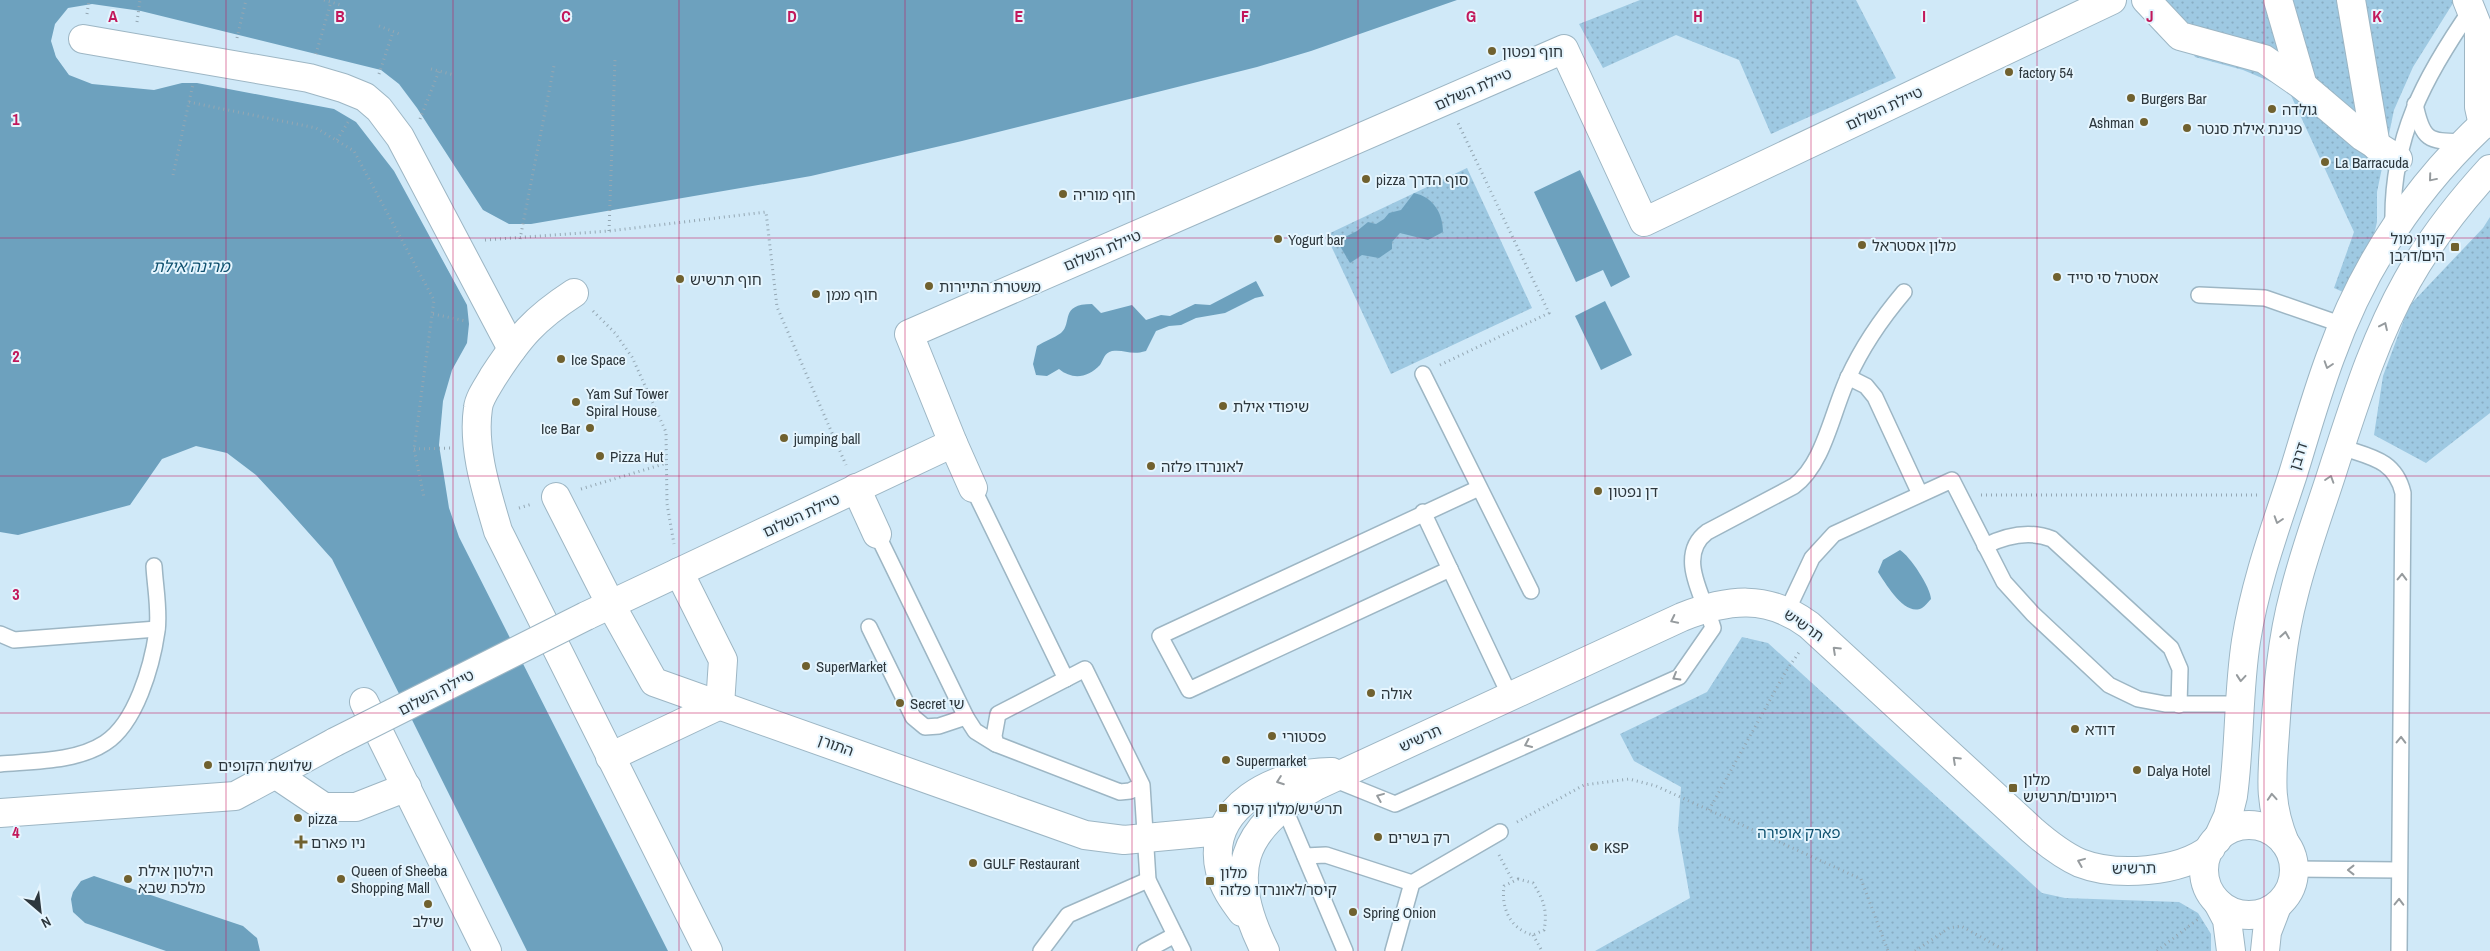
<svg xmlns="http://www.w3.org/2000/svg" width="2490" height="951" font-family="'Archivo Narrow','Noto Sans Hebrew',sans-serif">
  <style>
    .park { fill: url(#park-dots) }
    .water { fill: #6da1be }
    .pier { fill: #d0e9f8 }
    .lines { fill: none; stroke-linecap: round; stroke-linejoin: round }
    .lane-casing { stroke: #9db6c4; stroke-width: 18 }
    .street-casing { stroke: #9db6c4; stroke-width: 30 }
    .secondary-casing { stroke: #9db6c4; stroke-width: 30 }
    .path { stroke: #94a7b3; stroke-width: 3; stroke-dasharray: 1 4; stroke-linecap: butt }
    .lane { stroke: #fff; stroke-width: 15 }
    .street { stroke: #fff; stroke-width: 28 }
    .secondary { stroke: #fff; stroke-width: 28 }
    .street-bridge-casing { stroke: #9db6c4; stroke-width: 30; stroke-linecap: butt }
    .street-bridge { stroke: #fff; stroke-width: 28 }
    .oneway { stroke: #969b9e }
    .grid { fill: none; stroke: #c2185b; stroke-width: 1; stroke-opacity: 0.55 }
    .poi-dot { fill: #70612f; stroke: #e5f5fe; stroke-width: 2 }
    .labels { text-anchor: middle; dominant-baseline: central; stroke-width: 4; stroke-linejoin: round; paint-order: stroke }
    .poi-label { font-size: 15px; fill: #2d373d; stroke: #e5f5fe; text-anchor: start }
    .street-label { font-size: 15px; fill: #2d373d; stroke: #e5f5fe }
    .park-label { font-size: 15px; fill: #0d506e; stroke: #e5f5fe }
    .water-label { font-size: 16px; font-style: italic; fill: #10516f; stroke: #e5f5fe }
    .grid-label { font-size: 16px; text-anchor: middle; font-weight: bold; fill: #c2185b; stroke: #e5f5fe; stroke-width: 4; stroke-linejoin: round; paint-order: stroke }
  </style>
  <defs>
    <pattern id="park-dots" width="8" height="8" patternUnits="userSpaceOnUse" patternTransform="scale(1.25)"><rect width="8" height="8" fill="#9ec9e2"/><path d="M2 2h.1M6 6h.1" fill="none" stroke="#88adc3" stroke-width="1.8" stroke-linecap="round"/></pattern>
  </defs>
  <rect width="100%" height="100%" fill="#d0e9f8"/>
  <g class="park">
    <polygon points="1640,0 1856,0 1896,78 1771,134 1739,60 1676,35 1603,68 1579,24"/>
    <polygon points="2166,0 2455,0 2413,67 2394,110 2377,192 2377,222 2373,239 2343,292 2334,288 2354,232 2288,89 2243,70 2195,57"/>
    <polygon points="1467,168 1532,308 1391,374 1326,235"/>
    <polygon points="2490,217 2490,413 2426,463 2374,435 2383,376 2409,306 2483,228"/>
    <polygon points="1742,637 1768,643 2042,893 2065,898 2179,902 2198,913 2211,934 2211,951 1595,951 1690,898 1678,830 1681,787 1634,761 1620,734 1707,692"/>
  </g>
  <g class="water">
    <polygon points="0,0 1457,0 1311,51 1257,67 962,141 811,176 531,224 509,224 483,210 417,108 399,84 381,70 141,11 92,4 68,8 55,24 51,41 56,57 69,75 92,84 154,90 182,83 197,83 334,109 356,122 394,171 467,305 469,324 467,343 452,370 443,401 439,445 449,508 459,537 668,951 527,951 332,559 282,503 256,475 227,453 196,446 162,459 130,505 18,535 0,532"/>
    <polygon points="1580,170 1630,277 1611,287 1603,270 1576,282 1534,192"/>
    <path d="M1414 193C1433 197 1443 213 1443 232L1428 240 1400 233 1392 242V249L1379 258 1362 255 1350 263 1337 241 1357 231 1368 222 1376 224 1384 219 1389 213 1401 210Z"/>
    <path d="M1256 281 1264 296 1255 298 1225 313 1196 318 1181 325 1169 326 1156 331 1146 351C1130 356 1125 349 1112 351 1104 353 1104 359 1100 365 1088 378 1072 380 1059 369L1047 376 1036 375 1033 364 1037 346C1045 341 1054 338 1061 333 1073 323 1059 304 1092 304L1101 313 1132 305 1146 320 1161 315 1170 316 1195 304 1210 305Z"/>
    <polygon points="1605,301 1632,355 1601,370 1575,316"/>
    <path d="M1900 550C1910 556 1931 588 1931 599 1928 602 1925 606 1922 608 1905 617 1886 584 1878 572L1883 560Z"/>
    <polygon points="94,876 243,926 257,938 260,951 166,951 85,923 73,912 71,899 73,892 81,881"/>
  </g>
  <polygon class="pier" points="92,5 141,12 381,71 398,85 416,108 482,210 509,225 531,225 509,227 481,211 415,109 397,86 380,72 141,14 92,6 69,11 57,25 54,41 58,56 70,73 92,81 154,87 181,80 197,81 335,106 358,120 377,142 397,170 467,304 395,171 357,121 335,108 197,82 181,82 154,88 92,83 69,74 56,56 52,40 56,24 69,10"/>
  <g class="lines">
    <g class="lane-casing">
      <g id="lane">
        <path d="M2415 104C2423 142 2429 141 2464 142"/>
        <path d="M2393 225C2391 138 2424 77 2473 7"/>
        <polyline points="2199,295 2265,298 2343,325"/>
        <polyline points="1423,374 1531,591"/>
        <polyline points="1848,377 1866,386 1875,397 1920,494"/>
        <path d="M2341 447C2369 457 2395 459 2403 493L2399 951"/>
        <polyline points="973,488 1066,679"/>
        <polyline points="1423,512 1510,696"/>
        <polyline points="877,534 966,717 975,731 996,744"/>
        <path d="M1985 546C2007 535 2029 530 2052 539L2171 648 2180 669 2179 705"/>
        <polyline points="1450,569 1189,690 1160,636 1479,488"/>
        <polyline points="1787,611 1812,558 1834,534 1952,480 2004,582 2033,614 2109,685 2138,699 2165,704 2239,704"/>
        <polyline points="869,627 913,717 925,727 939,726 966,717"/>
        <polyline points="0,634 14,640 157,629"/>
        <path d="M0 764C33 761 76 762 105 743 136 723 152 666 157 631 160 611 155 586 154 566"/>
        <path d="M1333 779 1395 804 1679 677 1713 628C1705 599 1675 556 1707 532L1794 486C1824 464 1832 412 1848 378 1862 347 1882 318 1904 292"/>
        <polyline points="1142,785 1130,791 1120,792 996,744 994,736 998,714 1085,669 1142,785 1148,880 1183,951"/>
        <polyline points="1284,807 1345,951"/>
        <polyline points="1305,856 1326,855 1412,883"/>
        <polyline points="2294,869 2399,870"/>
        <polyline points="1041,951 1068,915 1148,880"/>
        <polyline points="1145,951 1175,935"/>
        <polyline points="1393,951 1412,883 1500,832"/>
      </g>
    </g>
    <g class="street-casing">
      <g id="street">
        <polyline points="2146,0 2180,36 2264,59 2303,86 2363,137 2398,159"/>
        <polyline points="2278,0 2303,86"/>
        <polyline points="2351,0 2376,146"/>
        <polyline points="2467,0 2479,30 2479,107 2483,125"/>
        <polyline points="83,39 309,78 343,88 365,97 379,109 400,137 512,349"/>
        <path d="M574 293C534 319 519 337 493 377 488 386 479 398 478 408 472 448 487 493 498 531L708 951"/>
        <polyline points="953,443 973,488"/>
        <polyline points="856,488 877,534"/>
        <polyline points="556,497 611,605 654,682 1085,835 1124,840 1221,831"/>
        <polyline points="586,616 953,443 909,334 1564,49 1644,222 2112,0"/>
        <polyline points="364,702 487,951"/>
        <polyline points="610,757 720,705 723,660 679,572"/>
        <polyline points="275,774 324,807 356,807 407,787"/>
        <polyline points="0,813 235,796 335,742"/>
        <path d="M1242 912C1233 900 1223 886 1220 871 1204 807 1278 771 1332 772"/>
        <path d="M1265 951C1226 873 1239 829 1316 786L1682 617C1728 599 1767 594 1809 625L2032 830C2047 843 2062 855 2080 863 2116 877 2180 873 2211 848"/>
      </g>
    </g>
    <g class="secondary-casing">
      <g id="secondary">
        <circle cx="2249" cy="870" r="45"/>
        <path d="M2217 840 2228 816 2233 796C2240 745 2238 692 2246 641 2255 583 2275 529 2293 474 2305 435 2316 396 2330 358 2363 266 2417 184 2490 118"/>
        <path d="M2285 843C2268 802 2272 776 2275 732 2278 686 2282 639 2294 594 2305 549 2322 505 2336 460 2356 399 2375 338 2407 281 2430 240 2458 204 2490 169"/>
        <polyline points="2218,903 2227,920 2231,951"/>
        <polyline points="2265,951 2267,932 2277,906"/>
      </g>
    </g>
    <g class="path">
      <polyline points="324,0 341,5"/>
      <polyline points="87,14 89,0"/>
      <polyline points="137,22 140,0"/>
      <polyline points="379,26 402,35"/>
      <polyline points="237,38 246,0"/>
      <polyline points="316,54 331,2"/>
      <polyline points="431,69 454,75"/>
      <polyline points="379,74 393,32"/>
      <polyline points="189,102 316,128 354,151 434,300 414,449 424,497"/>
      <polyline points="420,119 439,71"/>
      <polyline points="337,140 350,119"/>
      <polyline points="173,175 193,84"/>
      <polyline points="609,231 615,60"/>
      <polyline points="520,239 554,66"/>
      <polyline points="485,240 609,231 766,212 777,307 846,465"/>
      <polyline points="593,311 615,333 632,357 666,432 667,504 674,544"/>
      <polyline points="433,314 466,321"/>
      <polyline points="1440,365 1549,313 1458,123"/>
      <polyline points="414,449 451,448"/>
      <polyline points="581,489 667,463"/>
      <polyline points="1981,495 2258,495"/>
      <polyline points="519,508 532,504"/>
      <polyline points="1709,810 1786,671 1800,651"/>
      <polyline points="1517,822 1584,785 1629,779 1656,786 1861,879 1888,951"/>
      <polyline points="1499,855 1513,881"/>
      <path d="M1518 879 1533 883C1543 899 1548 910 1544 930L1533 935C1510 929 1501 908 1504 886Z"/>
      <polyline points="1533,935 1542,951"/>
      <polyline points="1915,951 1949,928 1961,926 2006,951"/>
      <polyline points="2157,951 2198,919"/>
    </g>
    <use href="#lane" class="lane"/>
    <use href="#street" class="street"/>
    <use href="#secondary" class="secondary"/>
    <g class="street-bridge-casing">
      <polyline id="street-bridge" points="335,742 586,616"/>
    </g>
    <use href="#street-bridge" class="street-bridge"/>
  </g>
  <defs><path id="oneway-chevron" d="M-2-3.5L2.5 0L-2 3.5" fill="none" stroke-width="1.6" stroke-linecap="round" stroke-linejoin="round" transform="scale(1.25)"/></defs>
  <g class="oneway">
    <use href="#oneway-chevron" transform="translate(2432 178) rotate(130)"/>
    <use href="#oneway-chevron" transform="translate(2384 326) rotate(-65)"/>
    <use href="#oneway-chevron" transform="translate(2328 365) rotate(108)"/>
    <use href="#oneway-chevron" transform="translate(2330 479) rotate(-72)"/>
    <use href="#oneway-chevron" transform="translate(2278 520) rotate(108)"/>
    <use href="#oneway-chevron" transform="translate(2402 577) rotate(-89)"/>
    <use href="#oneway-chevron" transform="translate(1674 620) rotate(154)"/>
    <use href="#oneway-chevron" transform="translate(2285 635) rotate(-81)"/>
    <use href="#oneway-chevron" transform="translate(1836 650) rotate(-137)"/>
    <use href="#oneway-chevron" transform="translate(1676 677) rotate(150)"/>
    <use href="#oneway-chevron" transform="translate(2241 678) rotate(95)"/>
    <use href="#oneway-chevron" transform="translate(2401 740) rotate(-89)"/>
    <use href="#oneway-chevron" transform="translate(1528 744) rotate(156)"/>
    <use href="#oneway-chevron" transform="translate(1956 760) rotate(-137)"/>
    <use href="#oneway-chevron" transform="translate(1280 781) rotate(160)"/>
    <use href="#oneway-chevron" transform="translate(1380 797) rotate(-158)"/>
    <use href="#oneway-chevron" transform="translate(2272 797) rotate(-94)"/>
    <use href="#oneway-chevron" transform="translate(2081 862) rotate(-158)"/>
    <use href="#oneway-chevron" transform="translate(2351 870) rotate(-180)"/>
    <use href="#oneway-chevron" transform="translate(2399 902) rotate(-89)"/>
  </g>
  <path class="grid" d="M226 0V951M453 0V951M679 0V951M905 0V951M1132 0V951M1358 0V951M1585 0V951M1811 0V951M2037 0V951M2264 0V951M0 238H2490M0 476H2490M0 713H2490"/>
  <g class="poi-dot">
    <circle cx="1492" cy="51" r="5"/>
    <circle cx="2009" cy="72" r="5"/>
    <circle cx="2131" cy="98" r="5"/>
    <circle cx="2272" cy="109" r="5"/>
    <circle cx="2144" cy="122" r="5"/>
    <circle cx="2187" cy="128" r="5"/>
    <circle cx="2325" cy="162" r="5"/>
    <circle cx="1366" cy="179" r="5"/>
    <circle cx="1063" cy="194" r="5"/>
    <circle cx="1278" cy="239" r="5"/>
    <circle cx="1862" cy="245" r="5"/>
    <rect x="2450" y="242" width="10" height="10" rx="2.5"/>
    <circle cx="2057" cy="277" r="5"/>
    <circle cx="680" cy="279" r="5"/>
    <circle cx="929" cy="286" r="5"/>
    <circle cx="816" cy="294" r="5"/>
    <circle cx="561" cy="359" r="5"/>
    <circle cx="576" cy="402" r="5"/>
    <circle cx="1223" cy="406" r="5"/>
    <circle cx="590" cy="428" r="5"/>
    <circle cx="784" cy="438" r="5"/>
    <circle cx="600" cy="456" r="5"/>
    <circle cx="1151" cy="466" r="5"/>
    <circle cx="1598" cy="491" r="5"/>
    <circle cx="806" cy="666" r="5"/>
    <circle cx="1371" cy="693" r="5"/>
    <circle cx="900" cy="703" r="5"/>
    <circle cx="2075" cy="729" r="5"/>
    <circle cx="1272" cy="736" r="5"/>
    <circle cx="1226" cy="760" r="5"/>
    <circle cx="208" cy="765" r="5"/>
    <circle cx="2137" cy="770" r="5"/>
    <rect x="2008" y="783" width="10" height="10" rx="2.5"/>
    <rect x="1218" y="803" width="10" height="10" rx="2.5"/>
    <circle cx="298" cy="818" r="5"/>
    <circle cx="1378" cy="837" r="5"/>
    <path d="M298.5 834.5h5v5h5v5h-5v5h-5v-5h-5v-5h5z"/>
    <circle cx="1594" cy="847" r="5"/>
    <circle cx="973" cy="863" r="5"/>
    <circle cx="128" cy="879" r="5"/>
    <circle cx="341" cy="879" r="5"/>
    <rect x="1205" y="876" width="10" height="10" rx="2.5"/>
    <circle cx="428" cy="904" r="5"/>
    <circle cx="1353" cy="912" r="5"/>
  </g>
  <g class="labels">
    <g class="poi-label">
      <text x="1502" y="51">חוף נפטון</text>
      <text x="2019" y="72">factory 54</text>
      <text x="2141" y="98">Burgers Bar</text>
      <text x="2282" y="109">גולדה</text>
      <text x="2134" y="122" text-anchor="end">Ashman</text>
      <text x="2197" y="128">פנינת אילת סנטר</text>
      <text x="2335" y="162">La Barracuda</text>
      <text x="1376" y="179">pizza סוף הדרך</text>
      <text x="1073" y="194">חוף מוריה</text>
      <text x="2445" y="238" text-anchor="end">קניון מול<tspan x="2445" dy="17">הים/דרבן</tspan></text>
      <text x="1288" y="239">Yogurt bar</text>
      <text x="1872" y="245">מלון אסטראל</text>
      <text x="2067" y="277">אסטרל סי סייד</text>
      <text x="690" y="279">חוף תרשיש</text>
      <text x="939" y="286">משטרת התיירות</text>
      <text x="826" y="294">חוף ממן</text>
      <text x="571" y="359">Ice Space</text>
      <text x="586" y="393">Yam Suf Tower<tspan x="586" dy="17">Spiral House</tspan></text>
      <text x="1233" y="406">שיפודי אילת</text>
      <text x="580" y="428" text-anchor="end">Ice Bar</text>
      <text x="794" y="438">jumping ball</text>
      <text x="610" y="456">Pizza Hut</text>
      <text x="1161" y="466">לאונרדו פלזה</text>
      <text x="1608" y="491">דן נפטון</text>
      <text x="816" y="666">SuperMarket</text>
      <text x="1381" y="693">אולה</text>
      <text x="910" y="703">Secret שי</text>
      <text x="2085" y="729">דודא</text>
      <text x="1282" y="736">פסטורי</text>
      <text x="1236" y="760">Supermarket</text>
      <text x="218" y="765">שלושת הקופים</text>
      <text x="2147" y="770">Dalya Hotel</text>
      <text x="2023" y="779">מלון<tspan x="2023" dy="17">רימונים/תרשיש</tspan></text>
      <text x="1233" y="808">תרשיש/מלון קיסר</text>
      <text x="308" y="818">pizza</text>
      <text x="1388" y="837">רק בשרים</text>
      <text x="311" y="842">ניו פארם</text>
      <text x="1604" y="847">KSP</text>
      <text x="983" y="863">GULF Restaurant</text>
      <text x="138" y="870">הילטון אילת<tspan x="138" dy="17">מלכת שבא</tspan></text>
      <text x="351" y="870">Queen of Sheeba<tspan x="351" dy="17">Shopping Mall</tspan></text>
      <text x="1220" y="872">מלון<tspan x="1220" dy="17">קיסר/לאונרדו פלזה</tspan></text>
      <text x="1363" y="912">Spring Onion</text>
      <text x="428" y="921" text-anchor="middle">שילב</text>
    </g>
    <g class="street-label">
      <text transform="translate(1473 89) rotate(-24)">טיילת השלום</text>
      <text transform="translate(1884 108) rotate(-25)">טיילת השלום</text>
      <text transform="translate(1102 250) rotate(-23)">טיילת השלום</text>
      <text transform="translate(2298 456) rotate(-72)">דרבן</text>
      <text transform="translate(801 515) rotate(-25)">טיילת השלום</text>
      <text transform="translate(1804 625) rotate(35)">תרשיש</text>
      <text transform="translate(436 692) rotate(-27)">טיילת השלום</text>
      <text transform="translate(1420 738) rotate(-25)">תרשיש</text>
      <text transform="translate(836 745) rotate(20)">התורן</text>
      <text transform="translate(2134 868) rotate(-1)">תרשיש</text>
    </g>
    <g class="park-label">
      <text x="1799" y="832">פארק אופירה</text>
    </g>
    <g class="water-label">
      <text x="191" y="266">מרינה אילת</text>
    </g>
  </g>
  <g class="grid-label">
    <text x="113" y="22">A</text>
    <text x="340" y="22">B</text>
    <text x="566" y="22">C</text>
    <text x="792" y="22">D</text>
    <text x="1019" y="22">E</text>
    <text x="1245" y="22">F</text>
    <text x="1471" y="22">G</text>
    <text x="1698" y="22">H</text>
    <text x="1924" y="22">I</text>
    <text x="2150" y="22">J</text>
    <text x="2377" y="22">K</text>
    <text x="16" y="125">1</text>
    <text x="16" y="362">2</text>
    <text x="16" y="600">3</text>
    <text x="16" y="838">4</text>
  </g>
  <g transform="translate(40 911) rotate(152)" stroke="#e5f5fe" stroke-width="4" paint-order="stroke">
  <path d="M0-4L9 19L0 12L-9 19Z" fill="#2d373d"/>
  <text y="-8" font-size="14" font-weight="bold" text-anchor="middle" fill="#2d373d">N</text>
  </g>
</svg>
